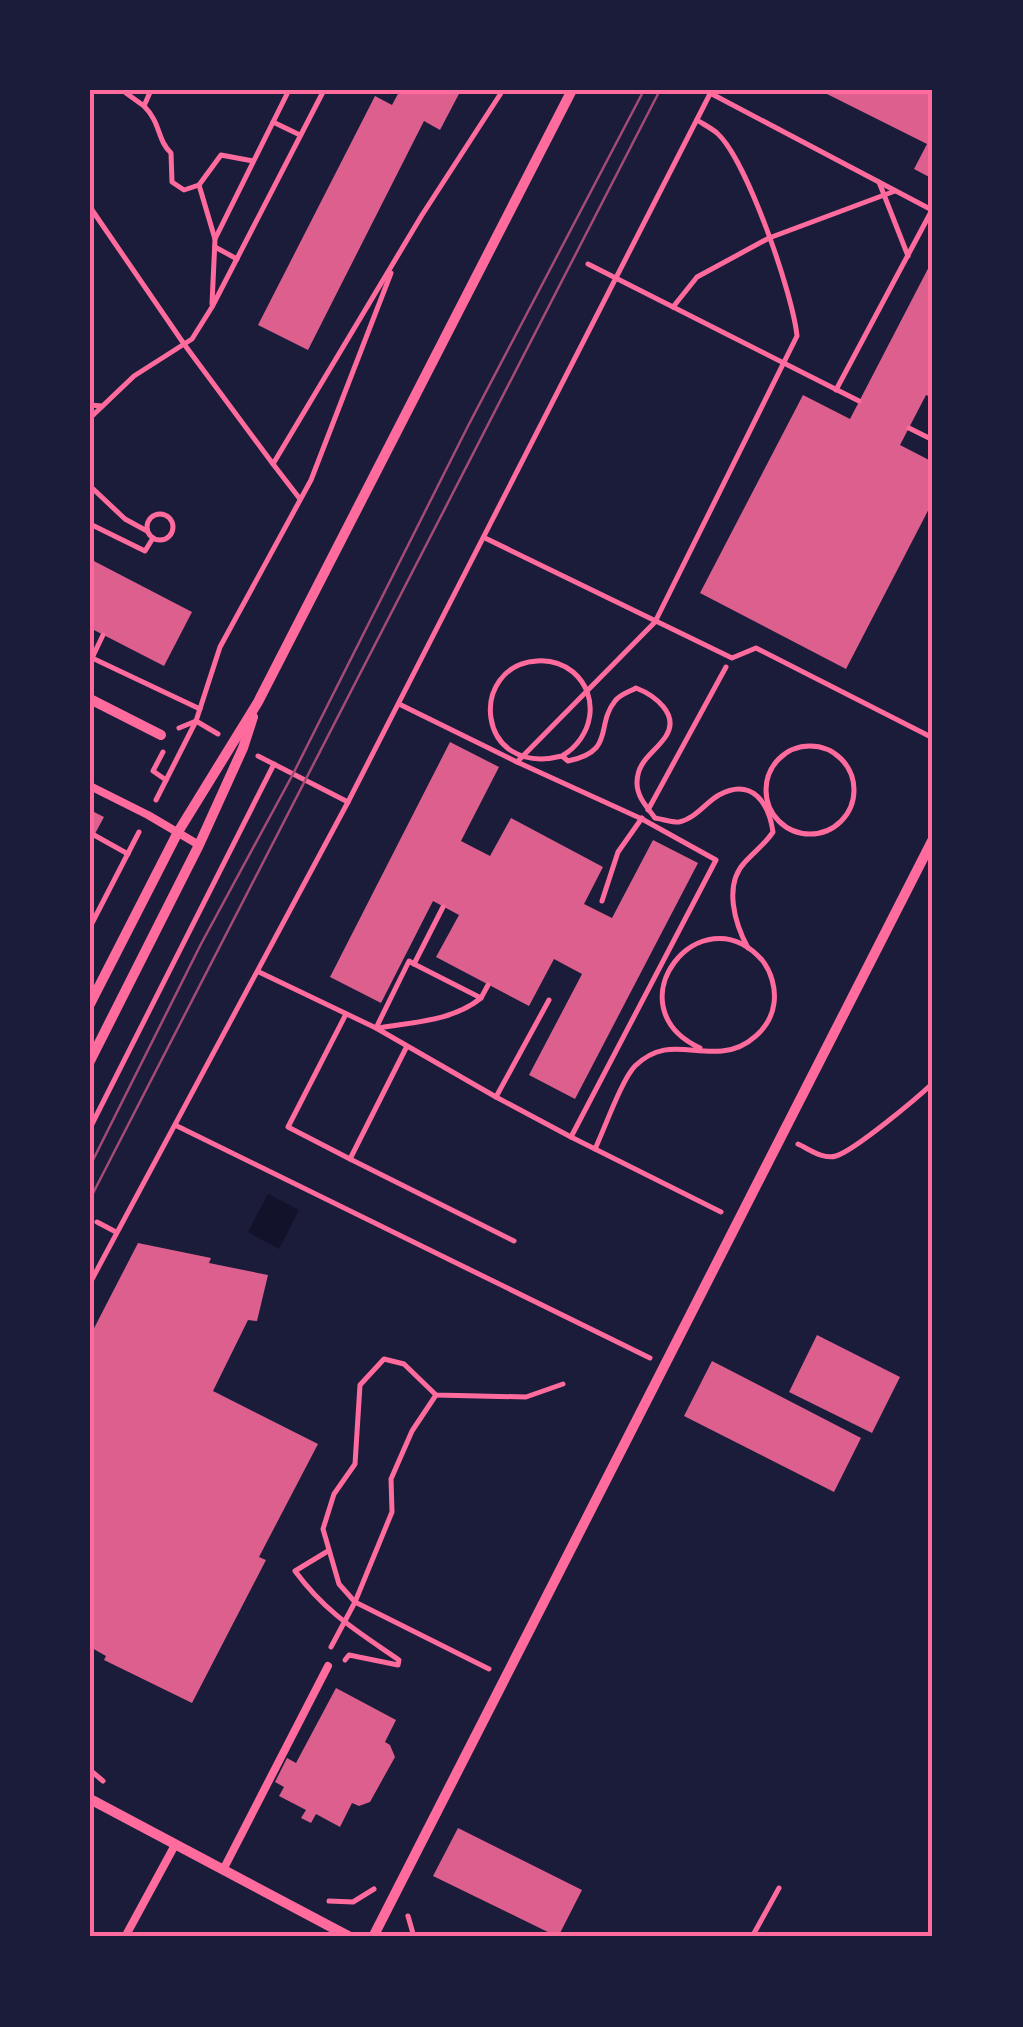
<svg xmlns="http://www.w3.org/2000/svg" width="1023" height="2027" font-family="'PT Sans Narrow',sans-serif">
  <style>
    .water { fill: #12122b }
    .building { fill: #dd5f8e }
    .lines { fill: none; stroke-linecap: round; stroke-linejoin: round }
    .path { stroke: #ff6b9d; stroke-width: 5 }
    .service { stroke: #ff6b9d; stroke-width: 8 }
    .minor { stroke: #ff6b9d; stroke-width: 10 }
    .tram { stroke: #a44b75; stroke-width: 2.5 }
    .neatline { fill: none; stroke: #ff6b9d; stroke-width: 4 }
  </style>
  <rect width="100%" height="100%" fill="#1b1b3a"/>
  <polygon class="water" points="268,1194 299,1210 279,1249 248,1232"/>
  <g class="building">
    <polygon points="400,90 461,90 440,130 424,121 308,350 258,325 375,96 392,105"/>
    <polygon points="819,90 933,90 933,179 914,169 927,144"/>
    <polygon points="933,259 933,398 926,395 900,445 933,462 933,501 846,669 700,593 803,395 850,419"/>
    <polygon points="90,559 192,612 164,666 90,628"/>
    <polygon points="450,742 499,767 461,841 490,856 511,818 603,867 584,904 612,918 653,840 698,863 575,1099 529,1075 582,974 554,959 529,1006 436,957 459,915 433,901 381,1003 330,977"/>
    <polygon points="90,810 104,817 90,843"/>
    <polygon points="138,1243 211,1258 209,1263 268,1275 257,1321 248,1320 213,1391 318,1444 259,1557 266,1560 192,1703 104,1660 106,1656 90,1647 90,1336"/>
    <polygon points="817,1335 900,1377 872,1433 789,1392"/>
    <polygon points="712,1361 861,1438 834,1492 684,1416"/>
    <polygon points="336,1688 396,1720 385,1742 390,1745 395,1757 370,1802 359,1806 352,1803 340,1827 316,1814 311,1823 301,1818 306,1810 279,1796 284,1787 275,1782 287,1758 296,1763"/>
    <polygon points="458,1828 582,1890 558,1937 433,1876"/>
  </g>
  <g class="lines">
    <g class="path">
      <polyline points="126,93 144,106 151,90"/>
      <polyline points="710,93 932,210 836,390"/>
      <path d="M144 106C161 123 157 140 171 153L172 182 184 190 199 185 221 155 253 161"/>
      <polyline points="273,122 300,135"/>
      <polyline points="879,182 908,256"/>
      <polyline points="199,185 215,239 212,304"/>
      <polyline points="90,207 184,344 273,464 422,215 503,90"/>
      <polyline points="215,239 289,90"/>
      <polyline points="215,247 237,259"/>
      <polyline points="588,264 859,401"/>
      <polyline points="673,307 697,277 769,238 895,191"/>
      <polyline points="90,405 102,406"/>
      <polyline points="90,418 134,376 192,339 212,307 324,90"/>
      <polyline points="909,428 933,440"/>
      <polyline points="273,464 300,499"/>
      <polyline points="90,486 125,519 147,531"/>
      <circle cx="160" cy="527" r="13"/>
      <polyline points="90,524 145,551 153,538"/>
      <polyline points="485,538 732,658 756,648 933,738"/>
      <polyline points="90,657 200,709"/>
      <polyline points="92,658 103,635"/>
      <path d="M399 704 517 762 655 622 797 336C793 295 747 160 717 133 711 128 703 124 697 120"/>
      <polyline points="179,728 196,721 218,734"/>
      <circle cx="810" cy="790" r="44"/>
      <polyline points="163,752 153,771 166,780"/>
      <polyline points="258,756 348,802"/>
      <path d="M562 756C593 738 601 696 573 672 563 664 550 660 537 661 468 665 475 778 562 756L568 761C616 751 595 726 615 701 619 695 629 692 636 688 654 695 680 714 666 736 655 753 637 760 637 783 637 797 647 807 655 818 662 819 673 823 679 822 695 819 706 802 719 795 752 777 769 803 773 832 765 844 755 851 745 862 723 885 735 924 748 948"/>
      <polyline points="517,762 642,819 716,860 571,1137 721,1212"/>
      <polyline points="156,800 196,721 220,647 311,480 391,273"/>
      <polyline points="648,810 726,667"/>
      <polyline points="94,835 128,854"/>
      <polyline points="602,901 618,852 642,818"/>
      <polyline points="443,907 414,964 481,998 488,985"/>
      <polyline points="90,927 139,832"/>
      <polyline points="259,972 376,1028 409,961 414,964"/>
      <polyline points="549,1000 496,1097 571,1137"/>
      <polyline points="346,1014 288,1127 350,1159 406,1048"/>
      <polyline points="376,1028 496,1097"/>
      <path d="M379 1028C413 1022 453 1021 481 998"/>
      <polyline points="177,1126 650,1358"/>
      <polyline points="90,1128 274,764"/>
      <path d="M798 1144C809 1149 823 1160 836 1156 855 1150 916 1099 933 1083"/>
      <path d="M595 1149C604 1130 622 1079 635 1066 664 1038 689 1054 722 1051 747 1049 771 1028 774 1003 776 988 771 971 762 960 701 891 610 1006 700 1048"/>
      <polyline points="350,1159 514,1241"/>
      <polyline points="97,1222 116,1232"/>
      <polyline points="90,1283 348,802 712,90"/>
      <path d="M328 1551 295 1571C326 1613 357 1631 399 1660L398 1665 349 1655 345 1660"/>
      <polyline points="331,1647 355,1602 392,1512 391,1479 412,1431 436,1395"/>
      <polyline points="489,1669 355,1602 339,1584 323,1529 334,1494 355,1464 360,1385 384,1359 404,1364 436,1395 526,1397 563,1384"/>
      <polyline points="90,1770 103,1781"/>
      <polyline points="329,1901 353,1902 374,1889"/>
      <polyline points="408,1916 414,1937"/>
      <polyline points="752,1937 779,1888"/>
    </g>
    <g class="service">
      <polyline points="90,786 148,815 199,845"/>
      <polyline points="223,1870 328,1666"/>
      <polyline points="125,1937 175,1845"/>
    </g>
    <g class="minor">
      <polyline points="90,699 161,735"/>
      <polyline points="90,1004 178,832 258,702 572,90"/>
      <polyline points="90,1061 199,845 243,748 253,717"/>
      <polyline points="90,1799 350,1937"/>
      <polyline points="373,1937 933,839"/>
    </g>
    <g class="tram">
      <polyline points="90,1166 201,944 293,774 468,426 644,90"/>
      <polyline points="90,1199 660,90"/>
    </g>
  </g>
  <rect width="1023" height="2027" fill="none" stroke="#1b1b3a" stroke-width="185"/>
  <rect x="92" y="92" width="838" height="1842" class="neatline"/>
</svg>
